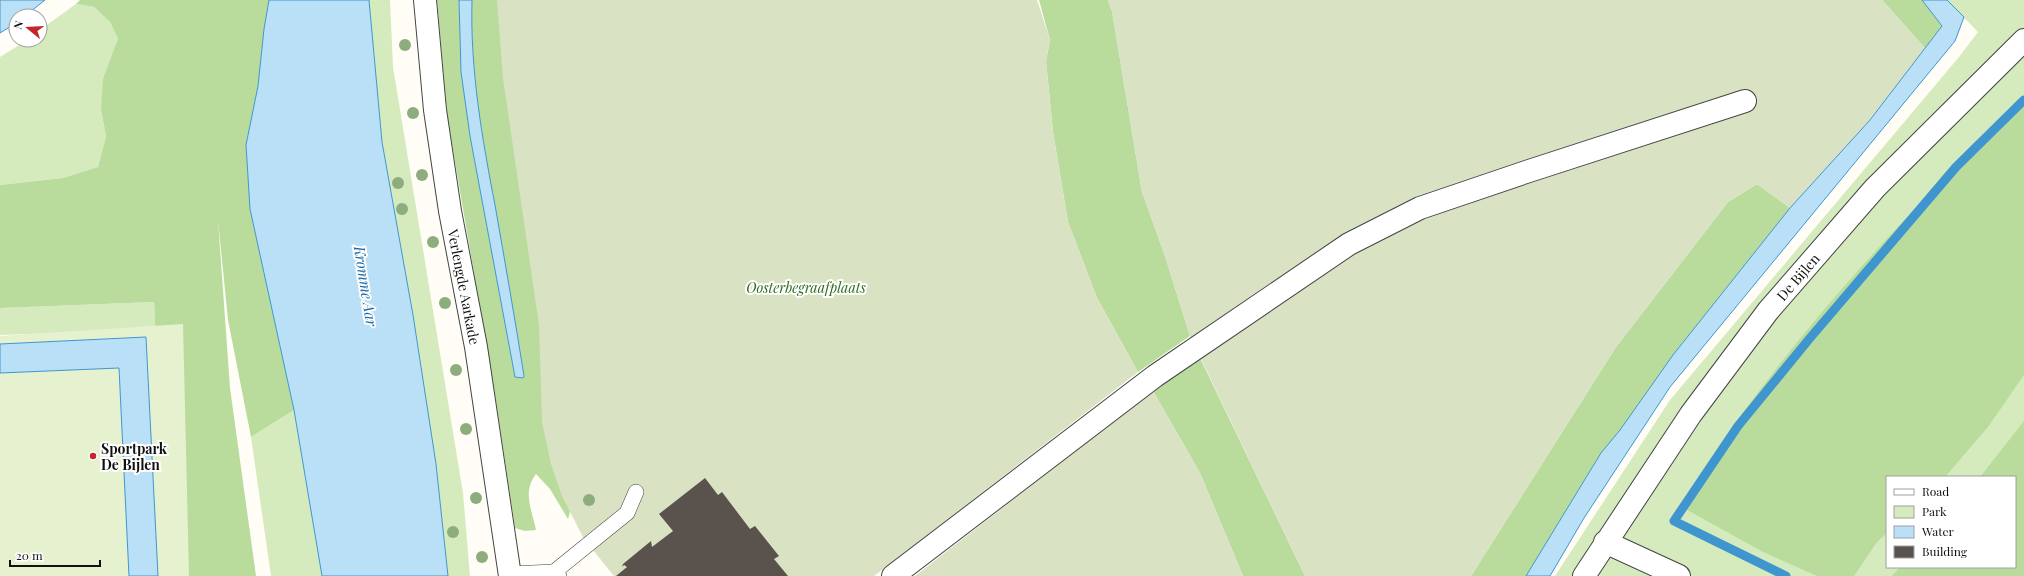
<svg xmlns="http://www.w3.org/2000/svg" width="2024" height="576" font-family="'Playfair Display',serif">
  <style>
    .green { fill: #d5ebbd; fill-rule: evenodd }
    .forest { fill: #b9dc9c }
    .cemetery { fill: #d9e3c4 }
    .pitch { fill: #e6f2cf }
    .water { fill: #b9e0f7; stroke: #3f96cf }
    .lines { fill: none; stroke-linecap: round; stroke-linejoin: round }
    .stream { stroke: #3f96cf; stroke-width: 9 }
    .building { fill: #5a524d }
    .lane-casing { stroke: #444; stroke-width: 16 }
    .street-casing { stroke: #444; stroke-width: 24 }
    .lane { stroke: #fff; stroke-width: 15 }
    .street { stroke: #fff; stroke-width: 22 }
    .tree { fill: #8dad7f }
    .poi-dot { fill: #c4262e; stroke: #fff; stroke-width: 1.5 }
    .labels { text-anchor: middle; dominant-baseline: central; stroke-width: 4; stroke-linejoin: round; paint-order: stroke }
    .street-label { font-size: 14px; fill: #111; stroke: #fff }
    .park-label { font-size: 14px; font-style: italic; fill: #2f6b1f; stroke: #fff }
    .poi-label { font-size: 14px; font-weight: bold; fill: #111; stroke: #fff; text-anchor: start }
    .water-label { font-size: 15px; font-style: italic; fill: #1768a6; stroke: #fff }
  </style>
  <rect width="100%" height="100%" fill="#fffdf5"/>
  <g class="green">
    <polygon points="369,0 390,0 393,67 463,493 470,576 448,576 436,464 413,315 382,142"/>
    <path d="M1947 0H2024V576H1555L1670 400 1959 57 1978 32ZM1887 477H2015V567H1887Z"/>
    <polygon points="76,4 94,7 110,22 118,39 101,110 106,136 98,167 63,178 0,185 0,57 27,40 40,40 40,30"/>
    <polygon points="154,302 168,576 93,332 0,335 0,308"/>
    <polygon points="294,410 322,576 271,576 251,437"/>
  </g>
  <g class="forest">
    <polygon points="80,0 269,0 264,29 258,86 246,145 250,209 294,410 251,437 228,320 218,220 230,388 256,576 168,576 154,302 0,308 0,185 63,178 98,167 106,136 101,110 103,79 118,39 110,22 94,7 76,4"/>
    <path d="M437 0H459L461 72 470 136 515 377 523 378 524 376C514 317 504 258 493 199 482 134 470 67 472 0H504L570 512 568 519 550 489 536 474C522 492 532 510 536 530L525 531 515 528 497 408 447 115Z"/>
    <polygon points="1039,0 1108,0 1112,11 1142,192 1165,256 1190,336 1138,372 1097,298 1068,222 1053,132 1046,61 1050,40"/>
    <polygon points="1882,0 1922,0 1942,26 1925,48"/>
    <path d="M2024 99V375L1988 427 1945 477H1887V533L1877 542 1854 576H1817L1763 552 1680 506C1756 384 1850 273 1951 172 1975 147 1999 122 2024 99Z"/>
    <polygon points="1757,184 1790,208 1673,355 1620,430 1601,453 1526,576 1471,576 1616,347 1728,202"/>
    <polygon points="1200,358 1305,576 1243,576 1200,473 1153,391"/>
    <polygon points="2024,421 2024,576 1892,576 1900,567 2015,567 2015,477 1980,477"/>
  </g>
  <g class="cemetery">
    <polygon points="497,0 1037,0 1050,40 1046,61 1053,132 1068,222 1097,298 1138,372 874,576 614,576 584,539 562,496 551,464 542,422 539,325 503,78"/>
    <polygon points="1108,0 1882,0 1925,48 1870,120 1790,208 1757,184 1728,202 1616,347 1471,576 1305,576 1190,336 1165,256 1142,192 1112,11"/>
    <polygon points="1153,391 1200,473 1243,576 915,576"/>
  </g>
  <polygon class="pitch" points="183,324 189,576 0,576 0,336"/>
  <g class="water">
    <polygon points="0,0 45,0 25,16 16,16 16,23 0,33"/>
    <polygon points="269,0 369,0 382,142 413,315 436,464 448,576 322,576 294,410 250,209 246,145 258,86 264,29"/>
    <path d="M459 0H472C470 69 482 138 495 205 505 262 515 319 524 376L523 378 515 377 470 136 461 72Z"/>
    <polygon points="1922,0 1947,0 1964,17 1955,41 1670,387 1584,518 1550,576 1526,576 1601,453 1620,430 1673,355 1790,208 1870,120 1942,26"/>
    <polygon points="146,337 158,576 129,576 119,368 0,373 0,344"/>
  </g>
  <g class="lines">
    <polyline class="stream" points="1786,576 1674,521 1738,426 1810,338 1956,167 2024,100"/>
  </g>
  <polygon class="building" points="705,478 718,495 722,492 750,529 755,526 779,556 774,559 788,576 616,576 627,567 624,565 622,567 623,564 651,541 652,547 673,531 659,514"/>
  <g class="lines">
    <g class="lane-casing">
      <g id="lane">
        <polyline points="554,572 627,513 636,492"/>
        <polyline points="510,574 554,572 559,576"/>
      </g>
    </g>
    <g class="street-casing">
      <g id="street">
        <polyline points="425,0 435,110 450,211 476,347 510,576"/>
        <polyline points="1605,542 1679,576"/>
        <polyline points="893,576 1155,376 1349,244 1420,208 1529,171 1745,101"/>
        <polyline points="1584,576 1691,414 1768,311 1875,188 2024,40"/>
      </g>
    </g>
    <use href="#lane" class="lane"/>
    <use href="#street" class="street"/>
  </g>
  <g class="tree">
    <circle cx="405" cy="45" r="6"/>
    <circle cx="413" cy="113" r="6"/>
    <circle cx="422" cy="175" r="6"/>
    <circle cx="398" cy="183" r="6"/>
    <circle cx="402" cy="209" r="6"/>
    <circle cx="433" cy="242" r="6"/>
    <circle cx="445" cy="303" r="6"/>
    <circle cx="456" cy="370" r="6"/>
    <circle cx="466" cy="429" r="6"/>
    <circle cx="476" cy="498" r="6"/>
    <circle cx="589" cy="500" r="6"/>
    <circle cx="453" cy="532" r="6"/>
    <circle cx="482" cy="557" r="6"/>
  </g>
  <circle class="poi-dot" cx="93" cy="456" r="4"/>
  <g class="labels">
    <g class="street-label">
      <text transform="translate(1798 277) rotate(-49)">De Bijlen</text>
      <text transform="translate(464 287) rotate(79)">Verlengde Aarkade</text>
    </g>
    <g class="park-label">
      <text x="806" y="287">Oosterbegraafplaats</text>
    </g>
    <g class="poi-label">
      <text x="101" y="448">Sportpark<tspan x="101" dy="16">De Bijlen</tspan></text>
    </g>
    <g class="water-label">
      <text transform="translate(366 286) rotate(81)">Kromme Aar</text>
    </g>
  </g>
  <rect x="1886" y="476" width="130" height="92" fill="#ffffff" stroke="#a0a0a0"/>
  <rect x="1894" y="489" width="20" height="6" fill="#ffffff" stroke="#a0a0a0"/>
  <text x="1922" y="496" font-size="12" fill="#111111">Road</text>
  <rect x="1894" y="506" width="20" height="12" fill="#d5ebbd" stroke="#a0a0a0"/>
  <text x="1922" y="516" font-size="12" fill="#111111">Park</text>
  <rect x="1894" y="526" width="20" height="12" fill="#b9e0f7" stroke="#a0a0a0"/>
  <text x="1922" y="536" font-size="12" fill="#111111">Water</text>
  <rect x="1894" y="546" width="20" height="12" fill="#5a524d" stroke="#a0a0a0"/>
  <text x="1922" y="556" font-size="12" fill="#111111">Building</text>
  <g transform="translate(28 28) rotate(288)"><circle r="19" fill="#ffffff" stroke="#a0a0a0"/>
  <path d="M0-3L7 15L0 10L-7 15Z" fill="#c4262e"/>
  <text y="-6" font-size="11" font-weight="bold" text-anchor="middle" fill="#111111">N</text>
  </g>
  <path d="M10 560v6h90v-6" fill="none" stroke="#111111" stroke-width="2"/>
  <text x="16" y="560" font-size="12" fill="#111111" stroke="#ffffff" stroke-width="3" paint-order="stroke">20 m</text>
</svg>
